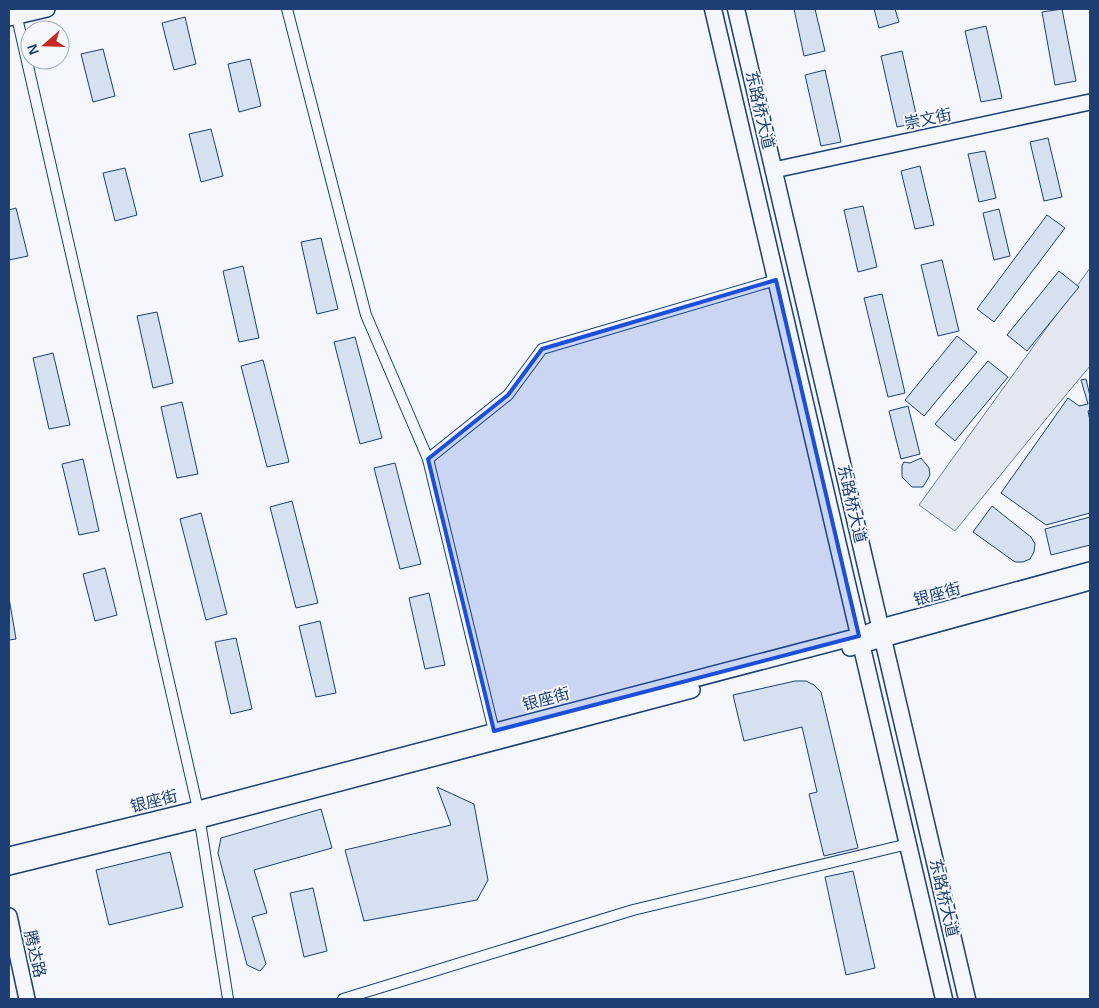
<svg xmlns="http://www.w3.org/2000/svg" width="1099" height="1008" font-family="Helvetica,'Noto Sans SC',sans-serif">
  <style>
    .parking { fill: #e3e8f0; stroke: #687fa3 }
    .building { fill: #d5e0f0; stroke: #1d3f73 }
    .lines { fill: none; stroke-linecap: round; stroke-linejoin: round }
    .street-casing { stroke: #1d3f73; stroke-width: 12 }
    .secondary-casing { stroke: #1d3f73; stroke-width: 18 }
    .primary-casing { stroke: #1d3f73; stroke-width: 19 }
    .street { stroke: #f4f7fb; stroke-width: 10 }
    .secondary { stroke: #f4f7fb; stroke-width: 15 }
    .primary { stroke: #f4f7fb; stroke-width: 16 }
    .marked { fill: #1d4ed8; fill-opacity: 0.2; stroke: #1d4ed8; stroke-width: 4; stroke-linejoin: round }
    .labels { text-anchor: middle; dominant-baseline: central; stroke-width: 4; stroke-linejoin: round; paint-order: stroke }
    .street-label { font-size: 16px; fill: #1d3f73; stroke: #f4f7fb }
  </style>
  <rect width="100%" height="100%" fill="#f4f7fb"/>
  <polygon class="parking" points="1090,268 1090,366 1055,408 955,531 919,505"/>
  <g class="building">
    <polygon points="794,9 815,9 825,51 804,56"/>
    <polygon points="874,9 895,9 899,22 879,28"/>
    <polygon points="1062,9 1076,81 1055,85 1042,12"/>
    <polygon points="185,17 196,64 174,70 162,23"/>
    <polygon points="986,26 1002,98 981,102 965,31"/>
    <polygon points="103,49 115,96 93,102 81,54"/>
    <polygon points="902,51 918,123 897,127 881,56"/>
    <polygon points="250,59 261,106 239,112 228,64"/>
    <polygon points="825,70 841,142 821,146 805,75"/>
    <polygon points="211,129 223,176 201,182 189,134"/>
    <polygon points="1048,138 1062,197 1044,201 1030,142"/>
    <polygon points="985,151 996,198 979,202 968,154"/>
    <polygon points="920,166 934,225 915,229 901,171"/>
    <polygon points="125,168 137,215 115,221 103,173"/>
    <polygon points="863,206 877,267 858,272 844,210"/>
    <polygon points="16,208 28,256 9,260 9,210"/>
    <polygon points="999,209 1010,256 994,260 983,213"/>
    <polygon points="1047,215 1065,228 994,322 977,309"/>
    <polygon points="321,238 338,309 317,314 301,242"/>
    <polygon points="942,260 959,331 938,336 921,265"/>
    <polygon points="243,266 259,338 239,342 223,271"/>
    <polygon points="1059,271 1079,287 1027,351 1007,335"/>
    <polygon points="882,294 905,393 888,397 864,298"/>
    <polygon points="157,312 173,383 153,388 137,316"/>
    <polygon points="957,336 977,352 924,416 905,400"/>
    <polygon points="355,337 382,438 360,444 334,342"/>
    <polygon points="53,353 70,425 49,429 33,358"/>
    <polygon points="263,360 289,462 267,467 241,366"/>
    <polygon points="988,361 1008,377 955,441 935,424"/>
    <polygon points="1086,379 1090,396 1090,410 1088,411 1090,421 1090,513 1046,525 1001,493 1068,398 1079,406 1088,404 1081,380"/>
    <polygon points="182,402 198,474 177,478 161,407"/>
    <polygon points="908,406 920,454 901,459 889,411"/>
    <polygon points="921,458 929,468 930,475 923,487 912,487 902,477 902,466 904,462 910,463"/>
    <polygon points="83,459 99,531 79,535 62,464"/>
    <polygon points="395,463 421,564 400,569 374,468"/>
    <polygon points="292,501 318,603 296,608 270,507"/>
    <polygon points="992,506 1031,537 1035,544 1034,552 1030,559 1023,562 1015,562 973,532"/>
    <polygon points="201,513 227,614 206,620 180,519"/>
    <polygon points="1090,517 1090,545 1051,555 1045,529"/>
    <polygon points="105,568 117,615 95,621 83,574"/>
    <polygon points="429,593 445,665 425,669 409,598"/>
    <polygon points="9,598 16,639 9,640"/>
    <polygon points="320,621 336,693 316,697 299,626"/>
    <polygon points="236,638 252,709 231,714 215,642"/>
    <polygon points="795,681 806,681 814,685 821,692 858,848 824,856 809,794 817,792 802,727 744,741 733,695"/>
    <polygon points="437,787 474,804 488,880 477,900 364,921 345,850 451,825"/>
    <polygon points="321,809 332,848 254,870 267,913 252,917 266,964 260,971 247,965 218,853 221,838"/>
    <polygon points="170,852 183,907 109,925 96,870"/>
    <polygon points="853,871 875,968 846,975 825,877"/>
    <polygon points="313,888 327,951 304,957 290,893"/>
  </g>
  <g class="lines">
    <g class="street-casing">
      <g id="street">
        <polyline points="15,9 198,809 228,999"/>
        <polyline points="287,9 366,315 428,459 494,731"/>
        <polyline points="428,459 508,395 542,349 776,280"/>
        <polyline points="343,999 633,910 908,844"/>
      </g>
    </g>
    <g class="secondary-casing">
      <g id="secondary">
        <polyline points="9,18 47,9"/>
        <polyline points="774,170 1090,102"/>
        <polyline points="850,648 1090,582"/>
        <polyline points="9,855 198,809 859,636 881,627 1090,570"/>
        <polyline points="9,867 200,820 692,690"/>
        <polyline points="9,916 27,999"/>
      </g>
    </g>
    <g class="primary-casing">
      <g id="primary">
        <polyline points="713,9 944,999"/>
        <polyline points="736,9 967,999"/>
      </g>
    </g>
    <use href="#street" class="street"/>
    <use href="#secondary" class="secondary"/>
    <use href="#primary" class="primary"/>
  </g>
  <path class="marked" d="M776 280 859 636 494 731 428 459 508 395 542 349Z"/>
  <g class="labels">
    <g class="street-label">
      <text transform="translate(760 110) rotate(77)">东路桥大道</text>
      <text transform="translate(928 119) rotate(-12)">崇文街</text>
      <text transform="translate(852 504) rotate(77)">东路桥大道</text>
      <text transform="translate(937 594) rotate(-15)">银座街</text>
      <text transform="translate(546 699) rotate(-15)">银座街</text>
      <text transform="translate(154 801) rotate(-14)">银座街</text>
      <text transform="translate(944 898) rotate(77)">东路桥大道</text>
      <text transform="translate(35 954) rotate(77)">腾达路</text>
    </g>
  </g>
  <rect width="1099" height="1008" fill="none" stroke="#1d3f73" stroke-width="20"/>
  <g transform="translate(45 45) rotate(250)"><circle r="24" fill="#f4f7fb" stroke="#9eadc5"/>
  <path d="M0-4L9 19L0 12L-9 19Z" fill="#c62828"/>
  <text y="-8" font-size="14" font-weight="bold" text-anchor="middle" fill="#1d3f73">N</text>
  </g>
</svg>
